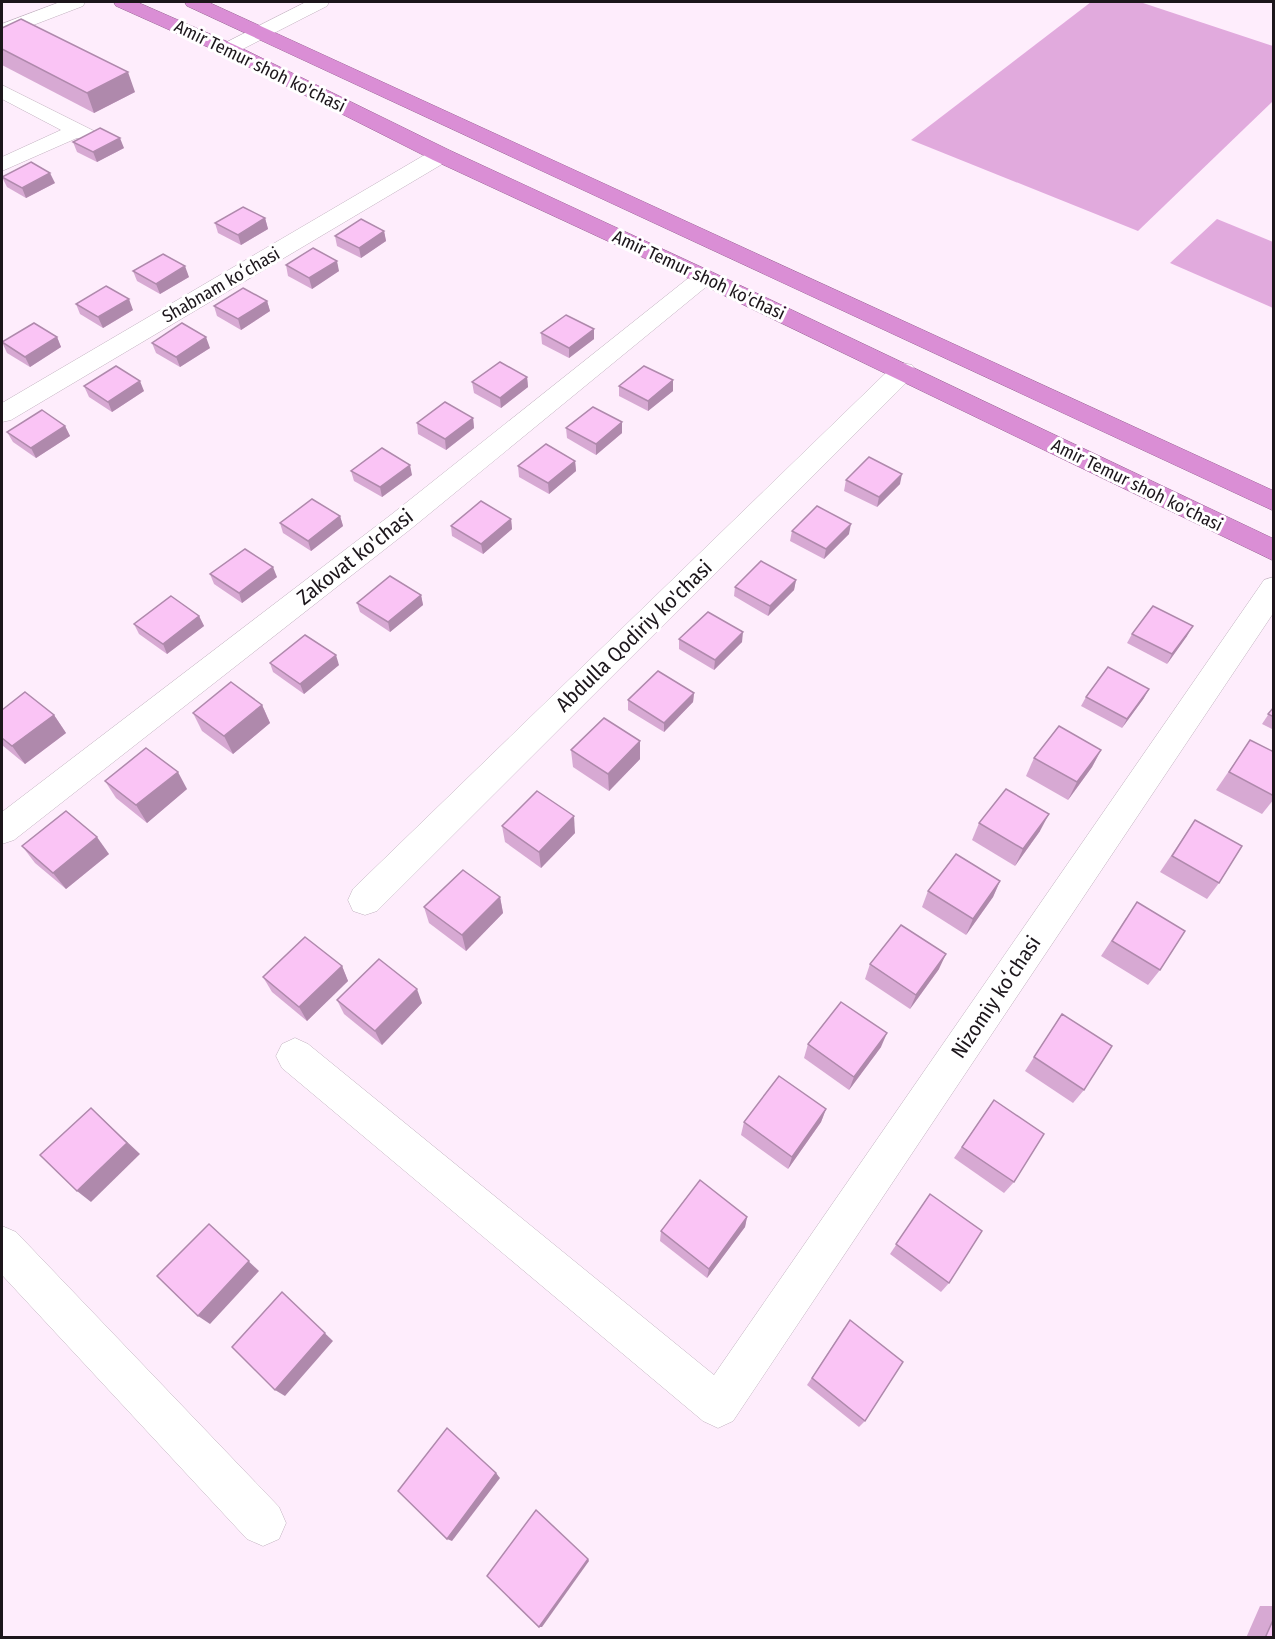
<svg xmlns="http://www.w3.org/2000/svg" width="1275" height="1639" font-family="'Fira Sans Condensed',sans-serif">
  <style>
    .green { fill: #e1aadd }
    .lines { fill: none; stroke-linecap: round; stroke-linejoin: round }
    .minor-casing { stroke: #c1b1bf; stroke-width: 1 }
    .highway-casing { stroke: #986494; stroke-width: 1 }
    .minor { fill: #fff; fill-rule: evenodd }
    .highway { fill: #da8ed5; fill-rule: evenodd }
    .wall { fill: #d7a9d3 }
    .shaded-wall { fill: #af89ac }
    .building { fill: #fac4f5; stroke: #af89ac; stroke-width: 1.5 }
    .labels { text-anchor: middle; dominant-baseline: central; stroke-width: 6; stroke-linejoin: round; paint-order: stroke }
    .far-street-label { font-size: 18px; fill: #1c161b; stroke: #fff }
    .street-label { font-size: 21px; fill: #1c161b; stroke: #fff }
  </style>
  <rect width="100%" height="100%" fill="#feedfc"/>
  <g class="green">
    <polygon points="1091,2 1140,2 1273,46 1273,101 1138,231 911,140"/>
    <polygon points="1217,219 1273,242 1273,308 1170,263"/>
  </g>
  <g class="lines">
    <g class="minor-casing">
      <g id="minor">
        <polygon points="60,2 85,2 83,6 2,37 2,24"/>
        <polygon points="306,2 329,2 327,6 235,53 221,53 218,49 221,45"/>
        <polygon points="2,85 94,131 98,135 94,139 87,141 77,138 2,171 2,157 61,130 2,99"/>
        <polygon points="441,149 449,150 452,155 449,160 11,420 2,422 2,403 433,150"/>
        <polygon points="704,270 712,272 716,277 712,282 412,528 14,840 2,844 2,812 392,514 696,272"/>
        <polygon points="903,363 912,365 916,371 912,377 377,911 365,915 353,911 348,900 353,889 894,365"/>
        <polygon points="1274,577 1274,612 733,1421 718,1428 703,1421 282,1068 276,1056 282,1044 295,1038 308,1044 714,1375 1264,580"/>
        <polygon points="2,1226 16,1232 279,1507 286,1523 279,1539 263,1546 247,1539 2,1275"/>
      </g>
    </g>
    <g class="highway-casing">
      <g id="highway">
        <polygon points="114,2 137,2 235,45 449,150 712,272 1274,539 1274,561 696,282 433,160 221,53 116,6"/>
        <polygon points="185,2 208,2 1274,491 1274,511 187,6"/>
      </g>
    </g>
    <use href="#minor" class="minor"/>
    <use href="#highway" class="highway"/>
  </g>
  <g class="wall">
    <polygon points="2,28 135,92 94,113 2,65"/>
    <polygon points="73,142 124,148 97,162 77,152"/>
    <polygon points="2,177 55,183 26,198 7,187"/>
    <polygon points="265,218 268,229 241,245 218,233 215,223"/>
    <polygon points="384,231 386,241 361,258 337,246 335,236"/>
    <polygon points="286,265 339,271 312,289 288,276"/>
    <polygon points="133,271 189,277 160,294 137,281"/>
    <polygon points="267,301 270,311 241,330 217,316 214,306"/>
    <polygon points="76,304 133,310 103,328 80,314"/>
    <polygon points="594,329 594,339 569,358 542,344 541,333"/>
    <polygon points="57,337 61,347 30,367 7,353 2,342"/>
    <polygon points="152,343 210,348 180,367 156,353"/>
    <polygon points="527,377 528,387 501,408 474,393 472,382"/>
    <polygon points="673,380 673,391 648,411 619,396 619,386"/>
    <polygon points="84,386 144,391 112,412 89,397"/>
    <polygon points="473,418 474,428 446,450 418,434 417,423"/>
    <polygon points="622,422 622,433 596,455 567,438 566,428"/>
    <polygon points="65,426 70,436 36,458 13,442 7,432"/>
    <polygon points="575,461 576,471 549,494 519,477 518,466"/>
    <polygon points="351,471 412,475 382,497 354,481"/>
    <polygon points="846,480 900,484 877,507 844,491"/>
    <polygon points="340,516 343,526 311,551 283,533 280,523"/>
    <polygon points="511,519 512,529 483,554 452,536 451,526"/>
    <polygon points="792,531 849,534 824,559 790,541"/>
    <polygon points="210,574 277,577 242,603 214,584"/>
    <polygon points="796,580 794,590 768,616 734,596 735,587"/>
    <polygon points="421,595 423,605 390,632 360,612 357,603"/>
    <polygon points="199,616 204,626 167,654 139,634 134,624"/>
    <polygon points="1132,634 1187,636 1167,664 1127,643"/>
    <polygon points="679,639 742,642 714,670 679,649"/>
    <polygon points="270,663 339,665 304,694 273,672"/>
    <polygon points="694,693 693,702 664,732 628,710 628,700"/>
    <polygon points="1086,697 1144,698 1122,728 1081,706"/>
    <polygon points="262,705 270,723 233,754 202,731 193,713"/>
    <polygon points="1274,706 1274,730 1262,724"/>
    <polygon points="2,710 54,715 66,733 25,764 2,745"/>
    <polygon points="1250,740 1274,752 1274,799 1262,814 1216,790"/>
    <polygon points="640,741 640,759 609,791 573,767 571,750"/>
    <polygon points="1101,750 1092,767 1068,800 1026,776 1034,758"/>
    <polygon points="105,781 187,789 147,823 116,798"/>
    <polygon points="1195,820 1219,883 1207,899 1160,872"/>
    <polygon points="979,823 1040,831 1015,866 972,840"/>
    <polygon points="502,826 575,833 541,868 505,842"/>
    <polygon points="22,846 109,854 66,889 35,863"/>
    <polygon points="1000,881 993,897 966,935 922,907 928,891"/>
    <polygon points="500,897 503,913 466,951 429,923 424,907"/>
    <polygon points="1126,918 1160,970 1148,985 1101,956"/>
    <polygon points="870,964 939,969 910,1009 865,979"/>
    <polygon points="342,966 348,981 307,1021 272,992 263,977"/>
    <polygon points="337,1000 422,1003 382,1045 344,1014"/>
    <polygon points="1062,1014 1084,1090 1073,1103 1025,1071"/>
    <polygon points="808,1044 881,1047 849,1090 804,1058"/>
    <polygon points="994,1100 1014,1182 1004,1193 954,1158"/>
    <polygon points="826,1109 821,1122 788,1169 741,1135 744,1122"/>
    <polygon points="930,1194 949,1283 941,1292 890,1254"/>
    <polygon points="747,1217 745,1227 707,1278 660,1241 661,1231"/>
    <polygon points="844,1328 865,1421 859,1427 807,1385"/>
    <polygon points="1260,1606 1274,1606 1274,1638 1246,1638"/>
  </g>
  <g class="shaded-wall">
    <polygon points="128,72 135,92 94,113 87,93"/>
    <polygon points="120,138 124,148 97,162 93,152"/>
    <polygon points="50,173 55,183 26,198 22,188"/>
    <polygon points="265,218 268,229 241,245 238,235"/>
    <polygon points="384,231 386,241 361,258 359,248"/>
    <polygon points="337,261 339,271 312,289 309,278"/>
    <polygon points="185,266 189,277 160,294 156,284"/>
    <polygon points="129,299 133,310 103,328 98,317"/>
    <polygon points="267,301 270,311 241,330 238,319"/>
    <polygon points="594,329 594,339 569,358 569,348"/>
    <polygon points="57,337 61,347 30,367 25,357"/>
    <polygon points="206,337 210,348 180,367 176,357"/>
    <polygon points="527,377 528,387 501,408 500,398"/>
    <polygon points="673,380 673,391 648,411 648,401"/>
    <polygon points="140,381 144,391 112,412 108,402"/>
    <polygon points="473,418 474,428 446,450 445,439"/>
    <polygon points="622,422 622,433 596,455 596,444"/>
    <polygon points="65,426 70,436 36,458 31,448"/>
    <polygon points="575,461 576,471 549,494 548,483"/>
    <polygon points="410,465 412,475 382,497 380,487"/>
    <polygon points="902,474 900,484 877,507 879,497"/>
    <polygon points="340,516 343,526 311,551 308,541"/>
    <polygon points="511,519 512,529 483,554 481,544"/>
    <polygon points="851,524 849,534 824,559 826,549"/>
    <polygon points="273,567 277,577 242,603 239,593"/>
    <polygon points="796,580 794,590 768,616 770,606"/>
    <polygon points="421,595 423,605 390,632 388,622"/>
    <polygon points="199,616 204,626 167,654 163,644"/>
    <polygon points="1193,626 1187,636 1167,664 1172,654"/>
    <polygon points="743,632 742,642 714,670 715,660"/>
    <polygon points="336,655 339,665 304,694 300,684"/>
    <polygon points="1149,689 1144,698 1122,728 1127,719"/>
    <polygon points="694,693 693,702 664,732 664,723"/>
    <polygon points="262,705 270,723 233,754 224,736"/>
    <polygon points="54,715 66,733 25,764 12,746"/>
    <polygon points="640,741 640,759 609,791 608,774"/>
    <polygon points="1101,750 1092,767 1068,800 1077,782"/>
    <polygon points="178,772 187,789 147,823 136,805"/>
    <polygon points="1049,814 1040,831 1015,866 1023,849"/>
    <polygon points="574,816 575,833 541,868 539,852"/>
    <polygon points="97,837 109,854 66,889 53,873"/>
    <polygon points="1000,881 993,897 966,935 973,919"/>
    <polygon points="500,897 503,913 466,951 462,935"/>
    <polygon points="946,954 939,969 910,1009 916,995"/>
    <polygon points="342,966 348,981 307,1021 299,1007"/>
    <polygon points="417,989 422,1003 382,1045 375,1031"/>
    <polygon points="887,1033 881,1047 849,1090 854,1077"/>
    <polygon points="91,1108 140,1154 91,1202 77,1191"/>
    <polygon points="826,1109 821,1122 788,1169 792,1157"/>
    <polygon points="747,1217 745,1227 707,1278 709,1269"/>
    <polygon points="209,1224 259,1271 210,1324 198,1316"/>
    <polygon points="282,1292 333,1341 285,1396 275,1390"/>
    <polygon points="496,1473 500,1478 452,1541 447,1539"/>
    <polygon points="588,1559 589,1561 542,1627 539,1627"/>
  </g>
  <g class="building">
    <polygon points="21,19 128,72 87,93 2,49 2,28"/>
    <polygon points="100,128 120,138 93,152 73,142"/>
    <polygon points="31,162 50,173 22,188 2,177"/>
    <polygon points="243,207 265,218 238,235 215,223"/>
    <polygon points="361,219 384,231 359,248 335,236"/>
    <polygon points="313,248 337,261 309,278 286,265"/>
    <polygon points="163,254 185,266 156,284 133,271"/>
    <polygon points="106,286 129,299 98,317 76,304"/>
    <polygon points="243,288 267,301 238,319 214,306"/>
    <polygon points="566,315 594,329 569,348 541,333"/>
    <polygon points="34,323 57,337 25,357 2,342"/>
    <polygon points="182,323 206,337 176,357 152,343"/>
    <polygon points="500,362 527,377 500,398 472,382"/>
    <polygon points="116,366 140,381 108,402 84,386"/>
    <polygon points="644,366 673,380 648,401 619,386"/>
    <polygon points="445,402 473,418 445,439 417,423"/>
    <polygon points="593,407 622,422 596,444 566,428"/>
    <polygon points="42,410 65,426 31,448 7,432"/>
    <polygon points="546,444 575,461 548,483 518,466"/>
    <polygon points="382,448 410,465 380,487 351,471"/>
    <polygon points="869,457 902,474 879,497 846,480"/>
    <polygon points="312,499 340,516 308,541 280,523"/>
    <polygon points="481,501 511,519 481,544 451,526"/>
    <polygon points="817,506 851,524 826,549 792,531"/>
    <polygon points="245,549 273,567 239,593 210,574"/>
    <polygon points="761,561 796,580 770,606 735,587"/>
    <polygon points="390,576 421,595 388,622 357,603"/>
    <polygon points="171,596 199,616 163,644 134,624"/>
    <polygon points="1153,606 1193,626 1172,654 1132,634"/>
    <polygon points="708,612 743,632 715,660 679,639"/>
    <polygon points="305,635 336,655 300,684 270,663"/>
    <polygon points="1108,667 1149,689 1127,719 1086,697"/>
    <polygon points="658,671 694,693 664,723 628,700"/>
    <polygon points="231,682 262,705 224,736 193,713"/>
    <polygon points="25,692 54,715 12,746 2,738 2,710"/>
    <polygon points="1274,707 1274,717 1268,714"/>
    <polygon points="604,718 640,741 608,774 571,750"/>
    <polygon points="1059,726 1101,750 1077,782 1034,758"/>
    <polygon points="1250,740 1274,752 1274,796 1229,772"/>
    <polygon points="146,748 178,772 136,805 105,781"/>
    <polygon points="1006,789 1049,814 1023,849 979,823"/>
    <polygon points="537,791 574,816 539,852 502,826"/>
    <polygon points="66,811 97,837 53,873 22,846"/>
    <polygon points="1195,820 1242,846 1219,883 1172,856"/>
    <polygon points="956,854 1000,881 973,919 928,891"/>
    <polygon points="463,870 500,897 462,935 424,907"/>
    <polygon points="1137,902 1185,931 1160,970 1112,941"/>
    <polygon points="901,925 946,954 916,995 870,964"/>
    <polygon points="305,937 342,966 299,1007 263,977"/>
    <polygon points="379,959 417,989 375,1031 337,1000"/>
    <polygon points="841,1002 887,1033 854,1077 808,1044"/>
    <polygon points="1062,1014 1112,1046 1084,1090 1034,1057"/>
    <polygon points="779,1076 826,1109 792,1157 744,1122"/>
    <polygon points="994,1100 1044,1134 1014,1182 962,1147"/>
    <polygon points="91,1108 127,1143 77,1191 40,1155"/>
    <polygon points="700,1180 747,1217 709,1269 661,1231"/>
    <polygon points="930,1194 982,1231 949,1283 896,1244"/>
    <polygon points="209,1224 249,1261 198,1316 157,1276"/>
    <polygon points="282,1292 325,1333 275,1390 232,1347"/>
    <polygon points="850,1320 903,1362 865,1421 812,1378"/>
    <polygon points="447,1428 496,1473 447,1539 398,1491"/>
    <polygon points="536,1510 588,1559 539,1627 487,1576"/>
    <polygon points="1274,1618 1274,1638 1265,1638"/>
  </g>
  <g class="labels">
    <g class="far-street-label">
      <text transform="translate(260 66) rotate(26)">Amir Temur shoh ko'chasi</text>
      <text transform="translate(699 275) rotate(25)">Amir Temur shoh ko'chasi</text>
      <text transform="translate(221 285) rotate(-30)">Shabnam koʻchasi</text>
      <text transform="translate(1137 485) rotate(26)">Amir Temur shoh ko'chasi</text>
    </g>
    <g class="street-label">
      <text transform="translate(355 557) rotate(-38)">Zakovat ko'chasi</text>
      <text transform="translate(634 636) rotate(-44)">Abdulla Qodiriy ko'chasi</text>
      <text transform="translate(996 997) rotate(-56)">Nizomiy koʻchasi</text>
    </g>
  </g>
  <rect width="1275" height="1639" fill="none" stroke="#1c161b" stroke-width="6"/>
</svg>
